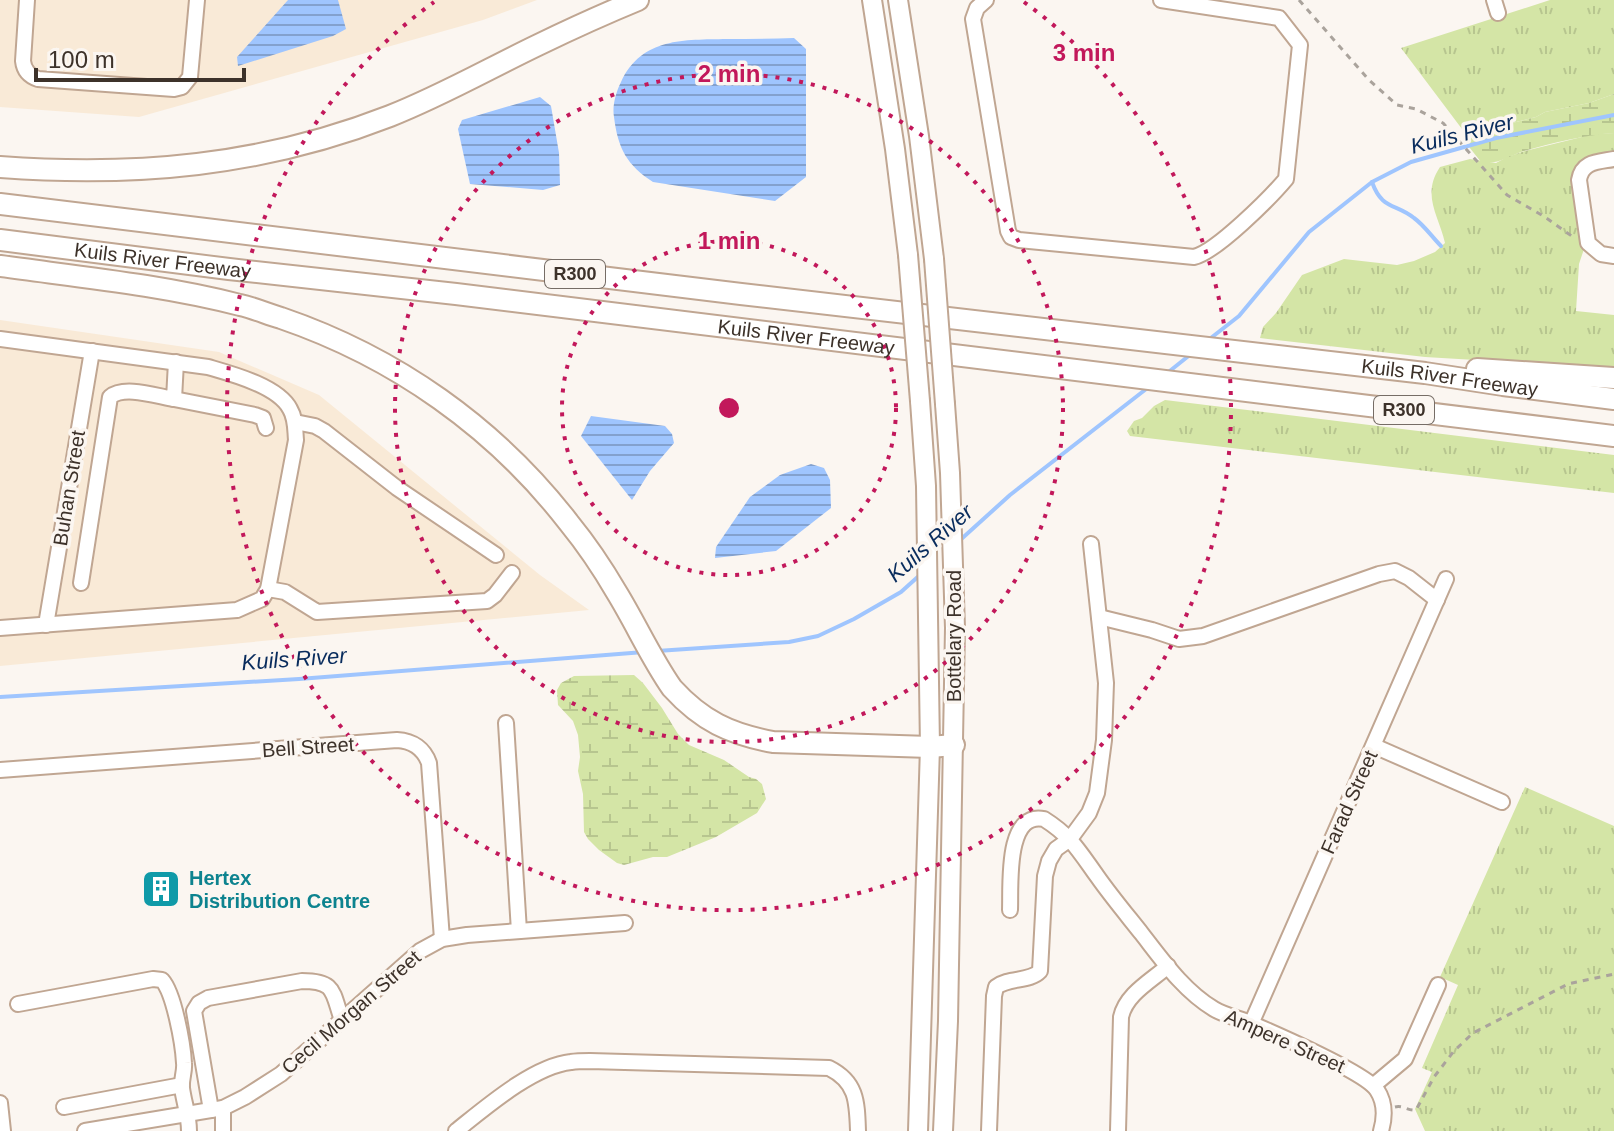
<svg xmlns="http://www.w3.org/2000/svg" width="1614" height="1131" font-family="Arial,sans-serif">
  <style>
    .industrial { fill: #f9ead7 }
    .grass { fill: url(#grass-tufts) }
    .wetland { fill: url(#wetland-marsh) }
    .water { fill: url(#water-rules) }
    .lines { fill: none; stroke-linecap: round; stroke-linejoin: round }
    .stream { stroke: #9fc5fe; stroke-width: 4 }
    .minor-casing { stroke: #c0a692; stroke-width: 18 }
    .major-casing { stroke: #c0a692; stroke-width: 22 }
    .highway-casing { stroke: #c0a692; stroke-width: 24 }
    .path { stroke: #aaa39c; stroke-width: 3; stroke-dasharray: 6 6; stroke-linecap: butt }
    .minor { stroke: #fff; stroke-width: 14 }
    .major { stroke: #fff; stroke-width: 18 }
    .highway { stroke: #fff; stroke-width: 20 }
    .major-bridge-casing { stroke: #c0a692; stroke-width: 22; stroke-linecap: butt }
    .major-bridge { stroke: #fff; stroke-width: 18 }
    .ring { fill: none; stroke: #c2185b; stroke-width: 4; stroke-dasharray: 4 8 }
    .labels { text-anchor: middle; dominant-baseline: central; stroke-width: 7; stroke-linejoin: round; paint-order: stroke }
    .shield { fill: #fbf6f1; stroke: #766d66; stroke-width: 2 }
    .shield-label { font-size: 18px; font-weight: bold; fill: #3d322a }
    .street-label { font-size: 20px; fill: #3d322a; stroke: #fbf6f1 }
    .culture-label { font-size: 20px; font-weight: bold; fill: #0d838f; stroke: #fbf6f1; text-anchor: start }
    .water-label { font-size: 22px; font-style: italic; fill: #092c5d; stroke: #fbf6f1 }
    .centre { fill: #c2185b; stroke: #fbf6f1; stroke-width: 4 }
    .ring-label { font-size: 24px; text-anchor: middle; font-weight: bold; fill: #c2185b; stroke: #fbf6f1; stroke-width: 7; stroke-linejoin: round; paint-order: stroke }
  </style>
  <defs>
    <pattern id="grass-tufts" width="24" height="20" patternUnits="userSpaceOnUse" patternTransform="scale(2)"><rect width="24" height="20" fill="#d4e5a6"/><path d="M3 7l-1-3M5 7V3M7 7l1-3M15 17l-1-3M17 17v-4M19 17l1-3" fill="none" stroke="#b7c58f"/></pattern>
    <pattern id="wetland-marsh" width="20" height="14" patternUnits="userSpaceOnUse" patternTransform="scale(2)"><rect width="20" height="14" fill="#d4e5a6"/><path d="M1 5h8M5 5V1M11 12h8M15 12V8" fill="none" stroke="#b7c58f"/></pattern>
    <pattern id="water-rules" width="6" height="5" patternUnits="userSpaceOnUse" patternTransform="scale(2)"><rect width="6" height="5" fill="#9fc5fe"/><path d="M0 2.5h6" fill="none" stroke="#83a1ce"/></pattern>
  </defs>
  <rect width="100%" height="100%" fill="#fbf6f1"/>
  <g class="industrial">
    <polygon points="0,0 537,0 483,20 139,117 0,107"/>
    <polygon points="0,320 219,352 319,395 540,575 589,610 0,666"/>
  </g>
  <g class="grass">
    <polygon points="1550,0 1614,0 1614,94 1589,103 1545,112 1536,117 1473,133 1468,137 1401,48"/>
    <path d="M1614 133V153C1595 156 1578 156 1572 177L1584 249 1579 264 1576 311 1614 315V368L1425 357 1260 338 1263 327 1276 313 1302 275 1344 259 1397 265 1414 261 1435 252 1445 243C1439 216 1421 195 1440 167L1470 159 1496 163 1507 157 1525 151 1594 134Z"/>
    <polygon points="1165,400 1614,455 1614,493 1130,436 1127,431 1134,421 1142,418 1154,406"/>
    <polygon points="1525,787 1614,826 1614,1131 1425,1131 1415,1109 1432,1072 1422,1068 1458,985 1440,977"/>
  </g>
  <g class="wetland">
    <path d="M1614 94V133C1584 135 1553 143 1524 151 1508 156 1499 165 1481 162L1462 138 1468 137 1473 133 1536 117 1545 112 1589 103Z"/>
    <polygon points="634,675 643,683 662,708 678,734 689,745 724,760 749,777 756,779 762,784 766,799 757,813 716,837 667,857 653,857 624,865 617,863 599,850 588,839 584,832 583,794 578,771 580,757 578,735 573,721 558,705 557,690 561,683 574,676"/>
  </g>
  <g class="water">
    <polygon points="288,0 338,0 346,29 333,36 238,66 237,57"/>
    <path d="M794 38 806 49V177L775 201 653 182C627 165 618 149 614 117 612 106 616 92 621 82 642 37 684 40 727 39 749 39 771 39 794 38Z"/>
    <polygon points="540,97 551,106 559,153 560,185 543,190 470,184 458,129 462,120"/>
    <polygon points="591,416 665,426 672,434 674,443 650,471 632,500 581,436"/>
    <polygon points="811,464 824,468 830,480 831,508 776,551 715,558 716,547 750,497 780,475"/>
  </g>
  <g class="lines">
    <g class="stream">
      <path d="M1372 182C1382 210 1395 203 1414 218 1424 225 1432 237 1441 246"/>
      <polyline points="1207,341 1239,316 1309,232 1372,182 1411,162 1496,138 1614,115"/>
      <polyline points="1166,374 1191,354"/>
      <polyline points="958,542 1010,495 1150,386"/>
      <polyline points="657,651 789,642 818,636 854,619 901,592 921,574"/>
      <polyline points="0,697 299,679 644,652"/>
    </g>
    <g class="minor-casing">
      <g id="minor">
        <path d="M27 0 23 61C24 70 29 76 38 79L174 89 182 87 190 77 197 0"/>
        <path d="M986 0 977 8 973 19 1008 231 1011 237 1019 240 1194 257C1216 252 1270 198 1286 179L1300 45 1279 18 1161 0"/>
        <polyline points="1494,0 1498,13"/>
        <path d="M1614 159C1598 162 1582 161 1579 180L1588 243 1601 254 1614 256"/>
        <path d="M0 339 208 367C232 374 278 386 290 409 296 419 295 430 296 440L268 589 262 599 237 610 0 628"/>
        <polyline points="174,399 255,415 263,418 266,428"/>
        <polyline points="295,422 315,426 324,431 397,488 496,555"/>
        <path d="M81 583 110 397C124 385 156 396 174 399L176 362"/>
        <polyline points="268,589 285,592 317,612 487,601 495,595 512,573"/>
        <polyline points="1099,617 1152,630 1179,639 1203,636 1379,574 1395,571 1409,578 1437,600"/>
        <polyline points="46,625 92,351"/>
        <polyline points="506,723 519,931"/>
        <polyline points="1374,746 1502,802"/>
        <path d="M0 770 397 740C413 741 424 749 429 763L442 939"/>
        <path d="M1010 910C1011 886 1005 811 1044 819 1071 836 1079 851 1097 876 1111 896 1127 915 1142 934 1163 961 1184 991 1214 1009 1224 1015 1237 1018 1248 1022 1271 1032 1365 1072 1377 1090 1385 1102 1385 1117 1381 1131"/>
        <path d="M18 1004 153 979 162 980C174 993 183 1044 184 1063 185 1071 181 1080 182 1088 184 1103 189 1115 189 1131"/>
        <polyline points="1251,1024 1446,579"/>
        <polyline points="1374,1085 1405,1059 1438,985"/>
        <polyline points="0,1103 3,1131"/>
        <polyline points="64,1107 182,1085"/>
        <polyline points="223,1108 223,1131"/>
        <path d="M211 1110 194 1011 199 1003 208 998 302 981C336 981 332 992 342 1020"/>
        <polyline points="85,1131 223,1108 245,1097 281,1074 420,951 442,939 467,935 625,923"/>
        <path d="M456 1131C485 1108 533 1066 571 1062 577 1061 584 1061 590 1061L829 1068C857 1082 857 1102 858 1131"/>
        <path d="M989 1131 994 996 996 987C1009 977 1030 982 1040 971L1045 876 1049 861 1056 849 1070 839 1089 813 1097 793 1104 740 1106 683 1091 544"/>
        <path d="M1118 1131 1121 1017C1126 994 1151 981 1168 966"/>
      </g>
    </g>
    <g class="major-casing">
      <g id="major">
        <polyline points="872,0 895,149 908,255"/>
        <polyline points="898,0 919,136 934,259"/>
        <polyline points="918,1131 930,747 926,486 920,401"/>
        <polyline points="943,1131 948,1021 955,628 950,473 945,404"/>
      </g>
    </g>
    <g class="highway-casing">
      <g id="highway">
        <path d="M0 167C135 177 262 166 390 116 441 96 488 69 538 45 571 29 604 14 638 0"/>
        <path id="s1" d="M0 204 741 294 1425 373 1503 385 1614 399"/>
        <path id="s2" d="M0 240 229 269 456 294 1614 436"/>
        <path d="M0 266C80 277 162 285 240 305 254 308 267 314 281 318 395 357 495 427 569 523 587 545 603 569 617 593 636 624 651 658 672 688 702 721 730 734 773 742L930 747 954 745"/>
        <polyline points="1477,369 1614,378"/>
      </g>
    </g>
    <g class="path">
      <polyline points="1299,0 1369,80 1397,105 1416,109 1443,123 1507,195 1545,217 1573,237"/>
      <path d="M1395 1107C1403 1105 1408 1111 1416 1110L1434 1077 1454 1051 1473 1033 1568 984 1614 974"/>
    </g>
    <use href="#minor" class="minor"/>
    <use href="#major" class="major"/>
    <use href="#highway" class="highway"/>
    <g class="major-bridge-casing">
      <g id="major-bridge">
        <polyline points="908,255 920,401"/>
        <polyline points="934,259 945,404"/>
      </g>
    </g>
    <use href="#major-bridge" class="major-bridge"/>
  </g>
  <g class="ring">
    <circle cx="729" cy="408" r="167"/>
    <circle cx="729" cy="408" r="334"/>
    <path d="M1024 2A502 502 0 1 1 434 2"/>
  </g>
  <defs>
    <g id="building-square" transform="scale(2)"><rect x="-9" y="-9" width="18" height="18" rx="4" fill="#0f9aa8" stroke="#fbf6f1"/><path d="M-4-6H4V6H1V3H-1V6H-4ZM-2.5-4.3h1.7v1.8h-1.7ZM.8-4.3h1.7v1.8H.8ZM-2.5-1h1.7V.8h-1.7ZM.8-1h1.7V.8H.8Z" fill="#fff"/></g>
  </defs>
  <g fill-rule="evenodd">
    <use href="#building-square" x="161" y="889"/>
  </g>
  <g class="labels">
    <g class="shield">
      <rect x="545" y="260" width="60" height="28" rx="6"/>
      <rect x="1374" y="396" width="60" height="28" rx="6"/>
    </g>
    <g class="shield-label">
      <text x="575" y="274">R300</text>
      <text x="1404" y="410">R300</text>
    </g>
    <g class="street-label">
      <text stroke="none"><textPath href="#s2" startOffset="164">Kuils River Freeway</textPath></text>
      <text stroke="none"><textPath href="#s2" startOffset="812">Kuils River Freeway</textPath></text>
      <text stroke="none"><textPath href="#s1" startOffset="1460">Kuils River Freeway</textPath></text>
      <text transform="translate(69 488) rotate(-81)">Buhan Street</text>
      <text transform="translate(954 636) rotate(-90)">Bottelary Road</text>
      <text transform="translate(308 747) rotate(-4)">Bell Street</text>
      <text transform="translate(1349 802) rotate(-66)">Farad Street</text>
      <text transform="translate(351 1012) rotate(-41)">Cecil Morgan Street</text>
      <text transform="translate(1285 1041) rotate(24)">Ampere Street</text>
    </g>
    <g class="culture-label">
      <text x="189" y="878">Hertex<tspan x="189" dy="23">Distribution Centre</tspan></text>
    </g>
    <g class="water-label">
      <text transform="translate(1462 134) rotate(-14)">Kuils River</text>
      <text transform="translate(930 543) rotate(-41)">Kuils River</text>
      <text transform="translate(294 659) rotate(-4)">Kuils River</text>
    </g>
  </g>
  <circle cx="729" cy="408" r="12" class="centre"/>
  <g class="ring-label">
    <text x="1084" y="61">3 min</text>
    <text x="729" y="82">2 min</text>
    <text x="729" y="249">1 min</text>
  </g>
  <path d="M36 68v12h208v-12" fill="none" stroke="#3d322a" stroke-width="4"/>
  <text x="48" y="68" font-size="24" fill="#3d322a" stroke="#fbf6f1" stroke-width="6" paint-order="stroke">100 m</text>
</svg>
